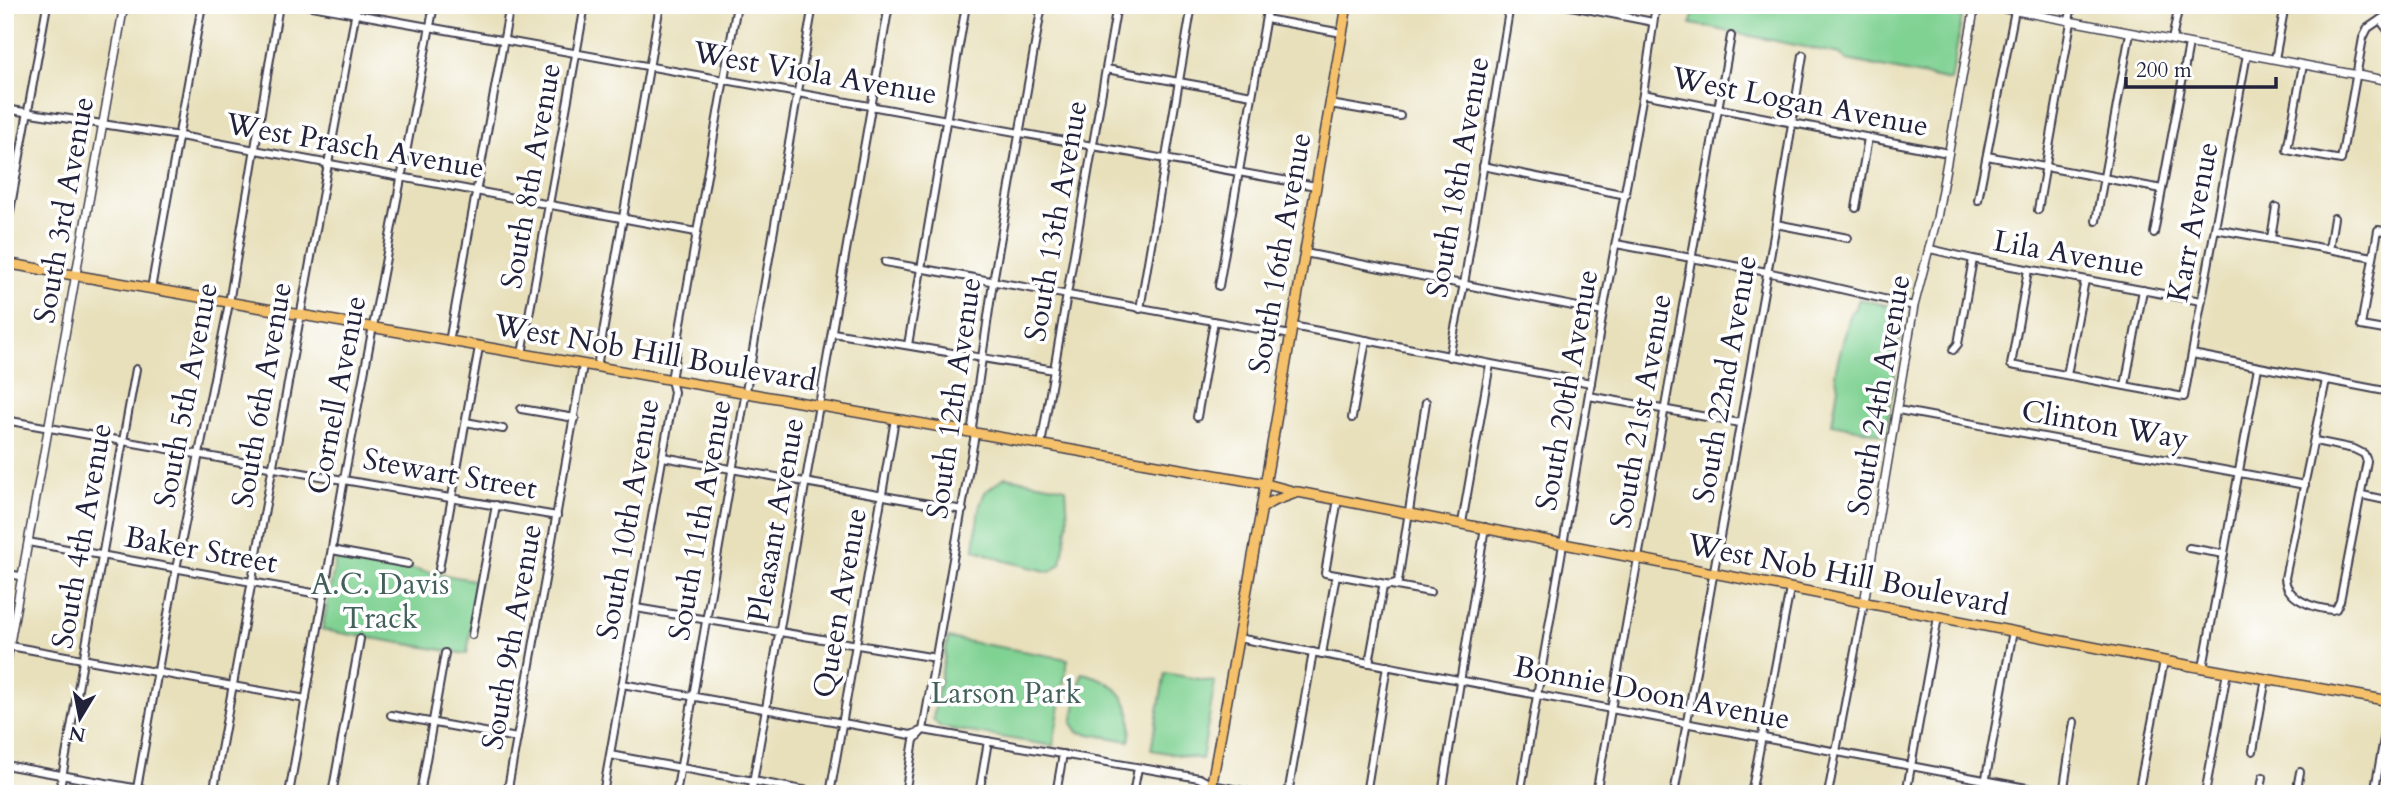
<svg xmlns="http://www.w3.org/2000/svg" width="2395" height="799" font-family="Cardo,serif">
  <style>
    .green { fill: #80d293; stroke: #517a67; stroke-width: 2 }
    .lines { fill: none; stroke-linecap: round; stroke-linejoin: round }
    .minor-casing { stroke: #403e4e; stroke-width: 10 }
    .tertiary-casing { stroke: #403e4e; stroke-width: 10 }
    .primary-casing { stroke: #403e4e; stroke-width: 12 }
    .minor { stroke: #fff; stroke-width: 6 }
    .tertiary { stroke: #fff; stroke-width: 7 }
    .primary { stroke: #f5c16b; stroke-width: 9 }
    .labels { text-anchor: middle; dominant-baseline: central; stroke-width: 7; stroke-linejoin: round; paint-order: stroke }
    .street-label { font-size: 30px; fill: #22223b; stroke: #fff }
    .park-label { font-size: 30px; fill: #43605a; stroke: #fff }
  </style>
  <rect width="100%" height="100%" fill="#fff"/>
  <filter id="ink" filterUnits="userSpaceOnUse"><feTurbulence type="fractalNoise" baseFrequency=".0143" numOctaves="2"/><feDisplacementMap in="SourceGraphic" scale="14" xChannelSelector="R" yChannelSelector="G"/><feConvolveMatrix kernelMatrix="1 2 1 2 8 2 1 2 1" color-interpolation-filters="sRGB"/></filter>
  <filter id="wash" filterUnits="userSpaceOnUse"><feTurbulence type="fractalNoise" baseFrequency=".00686" numOctaves="4" result="noise"/><feDisplacementMap in="SourceGraphic" scale="28" xChannelSelector="R" yChannelSelector="G"/><feGaussianBlur stdDeviation="1.57" result="paint"/><feColorMatrix in="noise" values="0 0 0 0 0 0 0 0 0 0 0 0 0 0 0 0 0 1.4 0 .05"/><feComposite in="paint" operator="in"/></filter>
  <g filter="url(#wash)">
    <rect width="100%" height="100%" fill="#e8e0bb"/>
    <g class="green">
      <polygon points="1695,5 1964,5 1951,81 1847,60 1840,54 1691,24"/>
      <polygon points="1859,299 1904,309 1886,435 1832,424 1838,387 1835,373 1837,364 1851,312 1855,310"/>
      <polygon points="1005,477 1066,488 1068,521 1061,564 1050,572 1005,561 974,549 979,508 985,492"/>
      <polygon points="339,556 479,581 467,654 322,630 336,558"/>
      <polygon points="948,638 1068,659 1053,746 940,727 933,719"/>
      <path d="M1082 673C1118 680 1137 705 1129 741L1078 732 1072 723Z"/>
      <polygon points="1165,673 1215,682 1202,759 1151,750"/>
    </g>
  </g>
  <g filter="url(#ink)">
    <g class="lines">
      <g class="minor-casing">
        <g id="minor">
          <polyline points="306,5 1316,186"/>
          <polyline points="1566,5 1653,22"/>
          <polyline points="1266,19 1342,33"/>
          <polyline points="2380,20 2390,33"/>
          <polyline points="2069,21 2072,5"/>
          <polyline points="2172,40 2179,5"/>
          <polyline points="2275,59 2285,5"/>
          <polyline points="2303,65 2287,150 2341,160 2363,38 2368,28 2390,13"/>
          <polyline points="1106,69 1252,95"/>
          <polyline points="1643,94 1948,153"/>
          <polyline points="1330,104 1400,116"/>
          <polyline points="5,109 180,136 696,232"/>
          <polyline points="1987,156 2162,189"/>
          <polyline points="1483,166 1626,195"/>
          <polyline points="1978,200 2016,5"/>
          <polyline points="1856,208 1868,138"/>
          <polyline points="2038,210 2071,22"/>
          <polyline points="2096,221 2130,33"/>
          <polyline points="1776,224 1848,238"/>
          <polyline points="2215,229 2373,257"/>
          <polyline points="2390,232 2378,230 2361,326 2390,331"/>
          <polyline points="2154,233 2189,44"/>
          <polyline points="2271,238 2276,207"/>
          <polyline points="5,239 47,5"/>
          <polyline points="1616,244 1767,272 1914,306"/>
          <polyline points="1930,249 1973,259 2201,301"/>
          <polyline points="2329,249 2334,218"/>
          <polyline points="1305,253 1603,312"/>
          <polyline points="885,262 1291,335"/>
          <polyline points="2028,270 2011,365 2184,397 2247,54"/>
          <polyline points="1219,286 1268,5"/>
          <polyline points="151,289 202,5"/>
          <polyline points="1140,309 1192,5"/>
          <polyline points="1292,326 1591,383"/>
          <polyline points="833,333 1054,370"/>
          <polyline points="449,342 510,5"/>
          <polyline points="908,345 966,5"/>
          <polyline points="1953,350 1958,344 1973,259"/>
          <polyline points="522,354 585,5"/>
          <polyline points="2192,354 2390,392"/>
          <polyline points="1449,357 1464,284 1510,5"/>
          <polyline points="597,367 660,5"/>
          <polyline points="2067,375 2085,280"/>
          <polyline points="2125,386 2143,290"/>
          <polyline points="1589,396 1740,423"/>
          <polyline points="521,409 575,418"/>
          <polyline points="1898,410 2305,485"/>
          <polyline points="1197,417 1214,321"/>
          <polyline points="1352,418 1366,340"/>
          <polyline points="5,420 308,474 557,516"/>
          <polyline points="466,422 503,429"/>
          <path d="M2315 441 2354 449 2364 454 2367 461 2340 601 2336 609 2332 610C2313 608 2286 599 2285 578L2326 380"/>
          <polyline points="1041,445 1117,5"/>
          <polyline points="663,457 963,510"/>
          <polyline points="2362,495 2390,501"/>
          <polyline points="1338,499 1325,573 1430,592"/>
          <polyline points="1462,523 1490,364"/>
          <polyline points="28,542 324,595"/>
          <polyline points="2189,548 2224,554"/>
          <polyline points="332,550 408,564"/>
          <polyline points="439,569 479,347"/>
          <polyline points="5,574 21,576"/>
          <polyline points="636,608 936,658"/>
          <polyline points="472,635 496,505"/>
          <polyline points="1238,638 2058,794"/>
          <polyline points="10,646 306,699"/>
          <polyline points="1322,654 1336,575"/>
          <polyline points="1369,663 1383,587 1398,582 1426,402"/>
          <polyline points="2203,668 2258,367"/>
          <polyline points="622,684 911,735 923,730 952,735 1199,778 1212,785 1259,794"/>
          <polyline points="391,715 517,738"/>
          <polyline points="2253,751 2266,678"/>
          <polyline points="610,755 825,794"/>
          <polyline points="5,765 167,794"/>
          <polyline points="1522,783 1603,312 1643,94 1656,5"/>
          <polyline points="59,794 136,369"/>
          <polyline points="136,794 176,569 229,303 279,5"/>
          <polyline points="213,794 357,5"/>
          <polyline points="289,794 344,479 434,5"/>
          <polyline points="332,794 360,639"/>
          <polyline points="420,794 445,653"/>
          <polyline points="507,794 583,365"/>
          <polyline points="603,794 674,392 671,380 737,5"/>
          <polyline points="676,794 813,5"/>
          <polyline points="751,794 889,5"/>
          <polyline points="830,794 895,419"/>
          <polyline points="905,794 914,740 923,730 975,434 972,427 993,282 1042,5"/>
          <polyline points="979,794 988,741"/>
          <polyline points="1056,794 1063,754"/>
          <polyline points="1133,794 1138,768"/>
          <polyline points="1288,794 1313,652"/>
          <polyline points="1366,794 1387,666"/>
          <polyline points="1442,794 1485,527"/>
          <polyline points="1596,794 1731,36"/>
          <polyline points="1674,794 1776,224 1803,55"/>
          <polyline points="1751,794 1790,589"/>
          <polyline points="1828,794 1864,603"/>
          <polyline points="1906,794 1938,617"/>
          <polyline points="1983,794 2013,631"/>
          <polyline points="2063,794 2074,722"/>
          <polyline points="2138,794 2164,661"/>
          <polyline points="2205,794 2227,672"/>
          <polyline points="2260,794 2263,777"/>
          <polyline points="2296,794 2300,772"/>
          <polyline points="2374,794 2390,706"/>
        </g>
      </g>
      <g class="tertiary-casing">
        <g id="tertiary">
          <polyline points="1984,5 2390,81"/>
          <polyline points="1864,603 1914,306 1937,218 1975,5"/>
          <polyline points="5,671 124,5"/>
        </g>
      </g>
      <g class="primary-casing">
        <g id="primary">
          <polyline points="5,263 1266,484 1296,492"/>
          <polyline points="1261,509 1271,502 1298,492 2164,661 2390,701"/>
          <polyline points="1261,509 1347,5"/>
          <polyline points="1210,794 1261,512"/>
        </g>
      </g>
      <use href="#minor" class="minor"/>
      <use href="#tertiary" class="tertiary"/>
      <use href="#primary" class="primary"/>
    </g>
  </g>
  <g class="labels">
    <g class="street-label">
      <text transform="translate(815 73) rotate(10)">West Viola Avenue</text>
      <text transform="translate(1800 102) rotate(11)">West Logan Avenue</text>
      <text transform="translate(355 146) rotate(10)">West Prasch Avenue</text>
      <text transform="translate(531 176) rotate(-80)">South 8th Avenue</text>
      <text transform="translate(1458 177) rotate(-80)">South 18th Avenue</text>
      <text transform="translate(64 210) rotate(-80)">South 3rd Avenue</text>
      <text transform="translate(1056 221) rotate(-80)">South 13th Avenue</text>
      <text transform="translate(2193 222) rotate(-79)">Karr Avenue</text>
      <text transform="translate(1280 253) rotate(-80)">South 16th Avenue</text>
      <text transform="translate(2069 254) rotate(10)">Lila Avenue</text>
      <text transform="translate(655 353) rotate(10)">West Nob Hill Boulevard</text>
      <text transform="translate(1725 379) rotate(-80)">South 22nd Avenue</text>
      <text transform="translate(1567 390) rotate(-80)">South 20th Avenue</text>
      <text transform="translate(186 395) rotate(-79)">South 5th Avenue</text>
      <text transform="translate(262 395) rotate(-80)">South 6th Avenue</text>
      <text transform="translate(337 395) rotate(-79)">Cornell Avenue</text>
      <text transform="translate(1879 395) rotate(-80)">South 24th Avenue</text>
      <text transform="translate(954 398) rotate(-82)">South 12th Avenue</text>
      <text transform="translate(1641 411) rotate(-80)">South 21st Avenue</text>
      <text transform="translate(2105 425) rotate(10)">Clinton Way</text>
      <text transform="translate(450 474) rotate(10)">Stewart Street</text>
      <text transform="translate(628 519) rotate(-80)">South 10th Avenue</text>
      <text transform="translate(700 520) rotate(-80)">South 11th Avenue</text>
      <text transform="translate(776 520) rotate(-80)">Pleasant Avenue</text>
      <text transform="translate(82 536) rotate(-80)">South 4th Avenue</text>
      <text transform="translate(201 550) rotate(10)">Baker Street</text>
      <text transform="translate(1848 575) rotate(11)">West Nob Hill Boulevard</text>
      <text transform="translate(840 603) rotate(-80)">Queen Avenue</text>
      <text transform="translate(512 637) rotate(-80)">South 9th Avenue</text>
      <text transform="translate(1652 693) rotate(11)">Bonnie Doon Avenue</text>
    </g>
    <g class="park-label">
      <text x="380" y="584">A.C. Davis<tspan x="380" dy="34">Track</tspan></text>
      <text x="1006" y="693">Larson Park</text>
    </g>
  </g>
  <rect width="2395" height="799" fill="none" stroke="#fff" stroke-width="28"/>
  <g transform="translate(80 718) rotate(190)" stroke="#ffffff" stroke-width="5" paint-order="stroke">
  <path d="M0-5L12 26L0 18L-12 26Z" fill="#22223b"/>
  <text y="-10" font-size="19" font-weight="bold" text-anchor="middle" fill="#22223b">N</text>
  </g>
  <path d="M2126 77v10h150v-10" fill="none" stroke="#22223b" stroke-width="3.5"/>
  <text x="2136" y="77" font-size="21" fill="#22223b" stroke="#ffffff" stroke-width="5" paint-order="stroke">200 m</text>
</svg>
